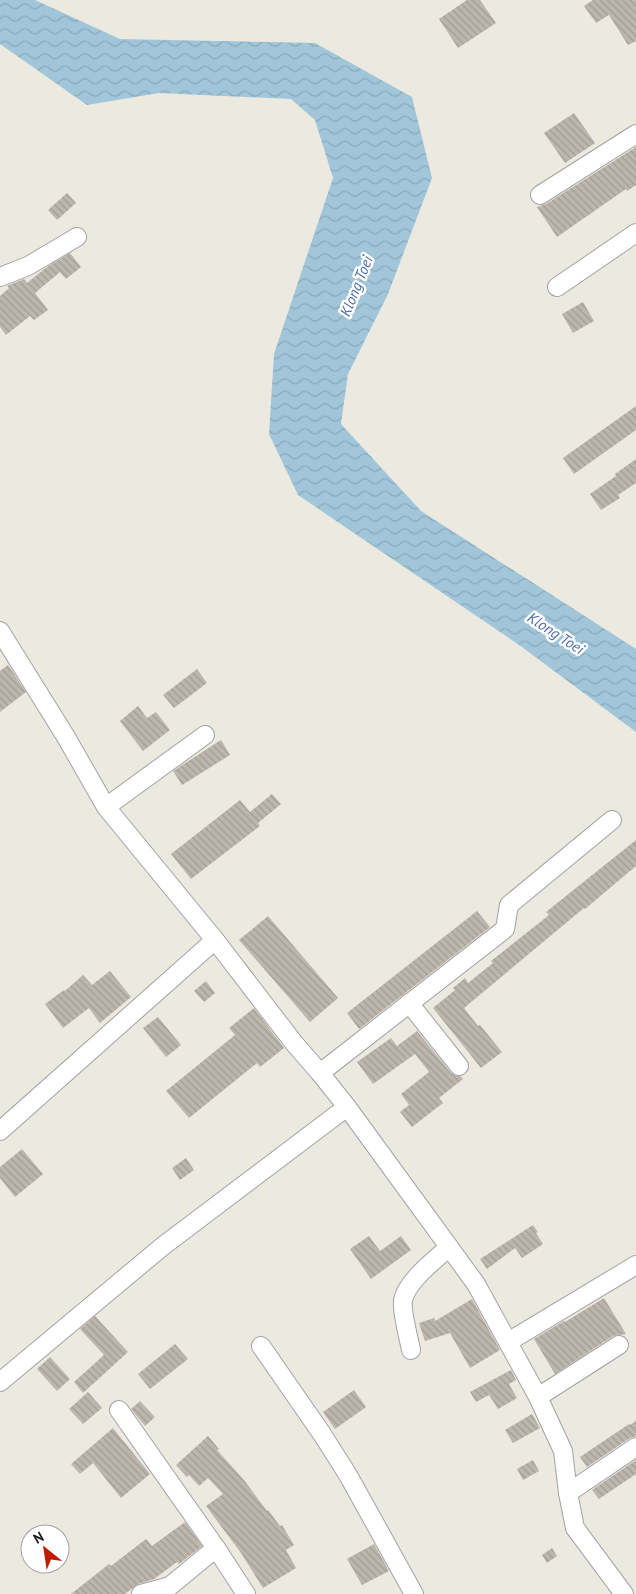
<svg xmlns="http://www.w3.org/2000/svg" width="636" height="1594" font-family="'PT Sans',sans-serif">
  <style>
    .water { fill: url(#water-waves) }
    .building { fill: url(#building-back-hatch) }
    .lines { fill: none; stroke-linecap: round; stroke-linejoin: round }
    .minor-casing { stroke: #a2a2a2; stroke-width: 20 }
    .minor { stroke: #fff; stroke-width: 18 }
    .labels { text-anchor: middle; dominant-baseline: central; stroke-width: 5; stroke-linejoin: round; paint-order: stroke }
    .water-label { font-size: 15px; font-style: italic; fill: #4b6ea6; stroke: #fff }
  </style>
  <defs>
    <pattern id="water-waves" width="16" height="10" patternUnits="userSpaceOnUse" patternTransform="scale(1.25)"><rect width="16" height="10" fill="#a1c6d9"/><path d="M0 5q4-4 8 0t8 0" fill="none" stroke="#8aaaba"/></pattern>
    <pattern id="building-back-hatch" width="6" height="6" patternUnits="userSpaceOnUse" patternTransform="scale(1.25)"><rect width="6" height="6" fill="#bcb6ad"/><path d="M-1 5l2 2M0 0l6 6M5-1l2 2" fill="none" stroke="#a19c94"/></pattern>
  </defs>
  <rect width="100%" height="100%" fill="#eceae0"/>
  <polygon class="water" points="0,0 35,0 120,39 315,43 412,97 432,178 388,294 348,374 341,424 421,511 636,649 636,732 522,647 298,495 269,434 274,354 333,178 315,120 291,99 159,93 87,105 0,44"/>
  <g class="building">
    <polygon points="467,0 480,0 496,23 458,48 439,19"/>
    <polygon points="593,0 636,0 636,41 628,45 609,15 596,23 584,6"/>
    <polygon points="574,113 595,143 565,163 544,133"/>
    <polygon points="636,147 636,185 627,191 626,189 557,237 537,207 546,204"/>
    <polygon points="67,193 76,203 57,220 48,210"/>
    <polygon points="70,253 81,267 66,279 60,272 35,293 48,310 34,320 30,316 6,335 0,327 0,296 9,288 7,286 24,279 27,283 47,267"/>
    <polygon points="583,302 594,321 573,333 562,314"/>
    <polygon points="636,406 636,430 574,474 563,458"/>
    <polygon points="636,459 636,483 618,495 620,498 601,510 590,494 616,476 615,474"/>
    <polygon points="8,665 26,692 0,712 0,671"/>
    <polygon points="197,669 207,683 174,708 163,695"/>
    <polygon points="138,706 147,718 156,712 170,730 143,751 120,721"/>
    <polygon points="221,740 230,755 182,785 173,771"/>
    <polygon points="272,794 281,804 258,823 260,826 191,879 171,854 240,800 250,812"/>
    <polygon points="636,840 636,866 585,909 584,908 464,1008 478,1026 480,1025 502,1052 481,1068 433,1008 455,990 453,988 465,978 468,983 493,963 491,961 549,915 546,912"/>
    <polygon points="477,911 490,927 359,1029 347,1013"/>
    <polygon points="268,916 338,998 310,1022 239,940"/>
    <polygon points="110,971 131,997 100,1023 89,1008 63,1028 45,1004 64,990 65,991 83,975 92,985"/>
    <polygon points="206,981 215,993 204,1002 194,991"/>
    <polygon points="254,1008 284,1048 260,1067 257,1063 189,1118 166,1091 235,1035 229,1028"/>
    <polygon points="158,1017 181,1045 166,1057 143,1028"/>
    <polygon points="417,1031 451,1073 456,1076 460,1076 463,1079 439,1098 443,1103 412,1127 400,1112 409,1105 401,1094 429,1072 415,1054 373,1084 357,1062 391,1038 397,1046"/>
    <polygon points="22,1149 43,1174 15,1197 0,1178 0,1167"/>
    <polygon points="186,1158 194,1170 180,1180 172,1168"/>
    <polygon points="533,1225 538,1232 536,1233 543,1244 522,1258 515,1248 487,1269 480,1259"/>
    <polygon points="369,1236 380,1251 401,1236 411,1250 371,1279 350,1249"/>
    <polygon points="604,1298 626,1334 613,1336 555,1374 534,1339 564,1321 565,1322"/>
    <polygon points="472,1299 500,1350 470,1368 450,1333 425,1341 419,1323 434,1318 435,1321"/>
    <polygon points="95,1316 128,1352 83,1393 74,1382 104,1355 80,1329"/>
    <polygon points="175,1344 188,1359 150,1389 138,1374"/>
    <polygon points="50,1357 70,1379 57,1391 37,1369"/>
    <polygon points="511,1370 516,1380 509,1384 517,1398 498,1409 489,1395 476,1402 470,1392"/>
    <polygon points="354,1390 366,1407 335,1429 323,1412"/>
    <polygon points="88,1392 102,1408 83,1424 69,1409"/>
    <polygon points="140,1401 155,1417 145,1426 131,1409"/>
    <polygon points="532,1414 540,1428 513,1443 505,1430"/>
    <polygon points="636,1421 636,1436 630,1438 587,1467 580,1457 629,1424 630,1425"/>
    <polygon points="113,1428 150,1474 121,1498 93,1463 80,1474 71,1464"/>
    <polygon points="208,1436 219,1449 217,1450 244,1480 267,1511 268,1510 280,1526 282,1525 294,1545 286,1550 296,1568 263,1588 241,1553 206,1506 223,1494 208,1478 199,1486 189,1475 187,1477 176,1465"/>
    <polygon points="533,1460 539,1471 523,1480 517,1469"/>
    <polygon points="636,1460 636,1474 599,1499 592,1490"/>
    <polygon points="185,1522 202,1546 179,1564 177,1562 154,1579 138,1584 125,1594 71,1594 109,1564 111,1566 146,1539 152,1546"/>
    <polygon points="374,1544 389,1571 362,1585 347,1559"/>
    <polygon points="552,1548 557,1556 547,1563 542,1555"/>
  </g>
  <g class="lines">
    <g class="minor-casing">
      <g id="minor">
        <polyline points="540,195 636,134"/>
        <polyline points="0,277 28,266 77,237"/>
        <polyline points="557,287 636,233"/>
        <polyline points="0,631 66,737 106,807 215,940 294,1043 320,1073 347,1107 476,1284 538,1397 563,1451 568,1493 575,1528 624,1594"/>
        <polyline points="106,807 205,735"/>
        <polyline points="409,1003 459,1066"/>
        <polyline points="320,1073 505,929 509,905 612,820"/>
        <polyline points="0,1131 215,940"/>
        <polyline points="508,1342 636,1265"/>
        <polyline points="261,1346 322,1434 348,1475 414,1594"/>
        <path d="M411 1350C409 1339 401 1310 403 1300 407 1281 435 1260 449 1247"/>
        <polyline points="0,1382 163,1246 347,1107"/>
        <polyline points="538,1397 619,1345"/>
        <polyline points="119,1410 216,1548 246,1594"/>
        <polyline points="568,1493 636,1447"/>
        <polyline points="141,1594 170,1586 216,1548"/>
      </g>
    </g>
    <use href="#minor" class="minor"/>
  </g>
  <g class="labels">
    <g class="water-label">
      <text transform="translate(356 286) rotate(-68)">Klong Toei</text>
      <text transform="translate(556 633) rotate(33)">Klong Toei</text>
    </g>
  </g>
  <g transform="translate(45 1549) rotate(330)"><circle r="24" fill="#ffffff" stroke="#a4a4a4"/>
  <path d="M0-4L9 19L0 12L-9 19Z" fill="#c01c05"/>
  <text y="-8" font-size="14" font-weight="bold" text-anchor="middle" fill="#1b1b1b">N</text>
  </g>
</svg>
